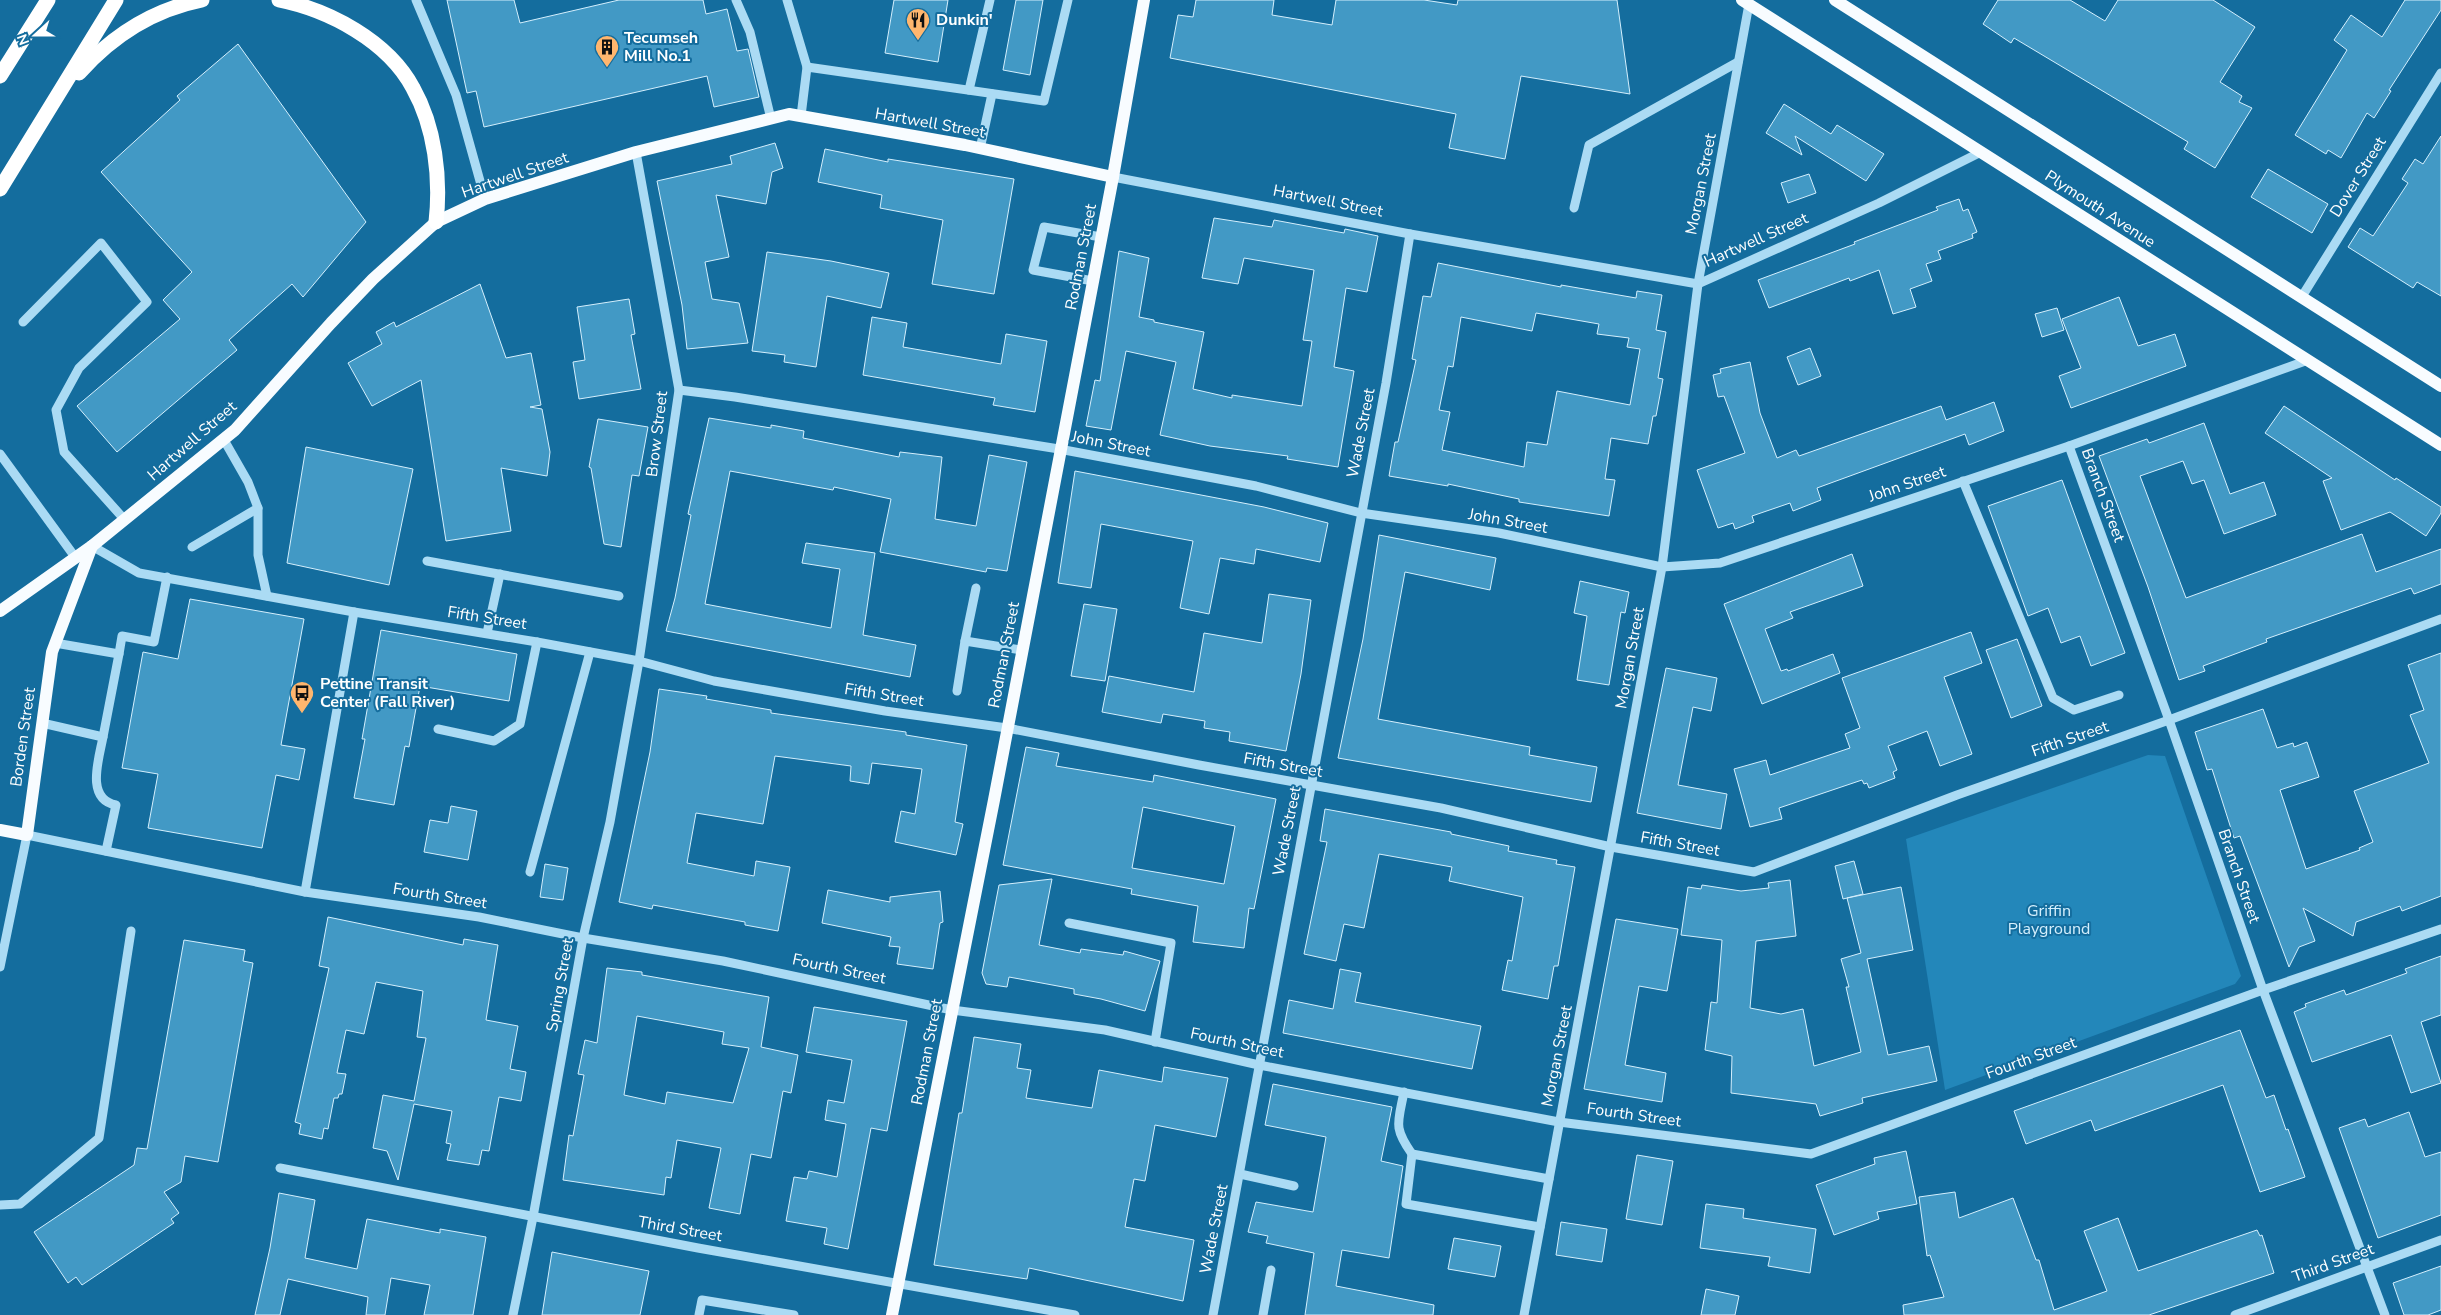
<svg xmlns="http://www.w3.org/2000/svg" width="2441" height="1315" font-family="'Nunito Sans',sans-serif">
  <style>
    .green { fill: #2387ba }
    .building { fill: #4299c5; stroke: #d4effd; fill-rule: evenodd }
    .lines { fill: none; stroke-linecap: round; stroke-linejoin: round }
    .minor { stroke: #abdbf4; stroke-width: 9 }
    .major { stroke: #f8fcff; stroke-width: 12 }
    .highway { stroke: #fff; stroke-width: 15 }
    .labels { text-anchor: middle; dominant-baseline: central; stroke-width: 4; stroke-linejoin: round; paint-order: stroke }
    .poi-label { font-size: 16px; font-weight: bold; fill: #fff; stroke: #146d9e; text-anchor: start }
    .street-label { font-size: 16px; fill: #fff; stroke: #146d9e }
    .park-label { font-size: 16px; fill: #d4effd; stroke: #146d9e }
  </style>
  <rect width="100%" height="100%" fill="#146d9e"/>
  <polygon class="green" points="2148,755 2165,756 2241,976 2235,984 1945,1090 1906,839"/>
  <g class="building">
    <polygon points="447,0 514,0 520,23 619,0 703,0 706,14 727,9 737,51 748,49 759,97 714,107 707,76 484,127 476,91 467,93"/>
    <polygon points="894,0 948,0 938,62 885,53"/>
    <polygon points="1016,0 1043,0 1030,75 1003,70"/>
    <polygon points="1196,0 1274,0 1272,15 1332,25 1336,0 1424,0 1457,5 1458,0 1617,0 1630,94 1521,76 1505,159 1449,148 1456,114 1170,58 1178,15 1193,17"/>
    <polygon points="1998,0 2070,0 2105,21 2118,0 2213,0 2255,27 2220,82 2242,96 2239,102 2252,108 2215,168 2184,149 2188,142 2014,38 2011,43 1983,24"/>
    <polygon points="2405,0 2441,0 2441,10 2389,90 2391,91 2374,118 2367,113 2341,158 2328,150 2326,154 2295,135 2347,50 2334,40 2351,15 2382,37"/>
    <polygon points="238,44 366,222 303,297 292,284 229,340 237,350 117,452 77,406 180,319 163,300 192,272 101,172 180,100 177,96"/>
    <polygon points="1784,104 1831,134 1837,125 1884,154 1866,181 1795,136 1802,155 1766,133"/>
    <polygon points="2441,136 2441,296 2417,282 2413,288 2348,247 2360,228 2373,236 2408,183 2402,179 2415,159 2423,164"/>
    <polygon points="775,143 783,168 772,172 766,204 716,195 729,257 705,262 712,299 739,303 748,343 687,349 682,305 657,181 732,164 730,156"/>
    <polygon points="825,149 888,162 888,159 1014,179 994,294 932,284 943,220 880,208 882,195 818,182"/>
    <polygon points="2268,169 2328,204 2312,233 2251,197"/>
    <polygon points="1809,174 1816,193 1788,203 1781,183"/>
    <polygon points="1959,199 1963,211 1968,209 1977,232 1972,234 1973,238 1938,251 1941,259 1926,264 1932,281 1910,289 1916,307 1893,314 1879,270 1850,281 1849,278 1769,308 1758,280 1855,244 1854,242 1938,210 1936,207"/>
    <polygon points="1214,218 1272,227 1274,220 1344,233 1345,229 1378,236 1367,292 1346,288 1334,367 1354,371 1338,467 1287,459 1288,456 1210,446 1160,435 1176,362 1126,351 1111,430 1086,426 1095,380 1100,381 1119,251 1149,258 1139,317 1154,320 1154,322 1204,332 1193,389 1232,398 1232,395 1302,406 1312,341 1303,340 1314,270 1244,258 1238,284 1202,278"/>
    <polygon points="767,252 831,261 889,273 881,308 827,296 816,367 784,362 785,355 752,351"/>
    <path d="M1438 263 1561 287V285L1636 298 1637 291 1662 295 1656 330 1666 332 1658 378 1663 379 1656 416H1653L1648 444 1611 438 1605 479 1615 480 1609 516 1519 502V499L1448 484V486L1389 476 1395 442H1398L1416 360 1412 359 1423 296 1431 297ZM1536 313 1599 324 1597 334 1629 338 1627 347 1640 349 1630 405 1557 391 1547 445 1527 442 1524 467 1442 450 1450 412 1439 410 1448 366 1453 367 1461 317 1532 331Z"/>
    <polygon points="480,284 506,358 531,353 541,405 530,407 542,409 550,452 547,476 501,468 511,531 446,541 421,380 372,406 348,363 382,344 376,332 394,322 396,327"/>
    <polygon points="2119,297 2138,346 2175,334 2186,366 2071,408 2059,376 2081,368 2062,319"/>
    <polygon points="629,299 635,334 631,335 641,389 579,399 573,362 585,360 577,307"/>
    <polygon points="2057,308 2064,330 2042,337 2035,314"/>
    <polygon points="872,317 907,323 903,347 1001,364 1006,334 1047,341 1035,412 993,405 995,398 863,375"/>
    <polygon points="1810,348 1821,376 1798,385 1787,357"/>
    <polygon points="1750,362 1760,413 1777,458 1796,450 1799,456 1941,406 1946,420 1994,402 2004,431 1969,445 1965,434 1817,488 1821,500 1793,511 1790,503 1752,516 1754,522 1735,529 1733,523 1718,528 1697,470 1745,453 1724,396 1718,397 1713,375 1721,373 1720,369"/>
    <polygon points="2284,406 2395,480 2396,478 2441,507 2441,513 2426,536 2390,512 2341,530 2323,481 2332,478 2265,433"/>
    <polygon points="709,418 771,428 771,425 804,431 803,438 899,457 900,452 942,457 935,519 976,526 989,455 1027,462 1007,571 987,568 986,572 880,552 891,499 834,487 833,490 730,471 705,604 831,628 840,569 802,563 806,543 875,553 863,635 916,645 910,677 666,631 675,598 691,515 688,514"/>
    <polygon points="598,419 648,427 639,476 632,475 621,547 604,544 591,468 589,467"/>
    <polygon points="2204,423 2230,494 2264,482 2276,515 2224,534 2204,480 2192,484 2183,461 2140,476 2186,598 2362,534 2376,572 2441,549 2441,584 2414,594 2411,588 2266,639 2267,642 2203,666 2205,671 2179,680 2148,587 2099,456 2147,439 2149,443"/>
    <polygon points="306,447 413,469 389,585 287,563"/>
    <polygon points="1075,471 1264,507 1328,523 1320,562 1256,549 1254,564 1220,558 1209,614 1180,608 1193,541 1101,524 1091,588 1058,583"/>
    <polygon points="2062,480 2125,653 2091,666 2080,636 2061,643 2048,608 2028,616 1988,506"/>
    <polygon points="1379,535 1496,558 1490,590 1405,572 1378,719 1530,747 1529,755 1597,767 1591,802 1338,758 1363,639"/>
    <polygon points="1852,554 1863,586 1790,612 1793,618 1765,629 1781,671 1787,669 1788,671 1833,654 1840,673 1762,704 1724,604"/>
    <polygon points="1580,581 1629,592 1625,613 1621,612 1609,685 1577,680 1587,616 1574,613"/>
    <polygon points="1269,594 1311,600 1301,674 1286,751 1229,741 1230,732 1204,728 1205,721 1163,714 1161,723 1102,712 1109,676 1194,692 1204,633 1262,643"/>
    <polygon points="190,599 304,619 281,745 305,749 299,780 276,775 262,848 148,828 158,774 122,768 143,652 178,659"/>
    <polygon points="1084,604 1117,609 1105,681 1071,676"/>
    <polygon points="381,630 517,654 509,701 420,686 409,747 405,746 394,805 354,798 365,739 362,739"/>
    <polygon points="1971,632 1982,663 1944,677 1972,754 1940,766 1927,731 1888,746 1897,770 1893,772 1895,778 1869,788 1867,783 1864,784 1862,780 1779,808 1782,819 1750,827 1734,769 1766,760 1770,775 1850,748 1845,734 1860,728 1842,678"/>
    <polygon points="2017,639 2042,706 2011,718 1986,650"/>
    <polygon points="2441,653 2441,896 2402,911 2400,906 2356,922 2353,936 2303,908 2315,941 2299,947 2289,967 2240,836 2234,838 2212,769 2207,770 2195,732 2263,709 2277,748 2293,743 2294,747 2307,742 2319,777 2280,790 2306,869 2360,850 2359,848 2373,842 2354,791 2429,763 2410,715 2424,710 2408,665"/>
    <polygon points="1666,668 1717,678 1711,711 1693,707 1678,785 1727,794 1721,829 1637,813"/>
    <polygon points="659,689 707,696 706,699 771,710 771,713 906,732 906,735 967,745 955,822 963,824 956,855 895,842 901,811 915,814 922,769 872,763 869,784 850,781 851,766 775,756 763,824 696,813 687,863 754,876 756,861 790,867 778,931 745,925 745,922 653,905 652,909 619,902 650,752"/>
    <path d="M1026 747 1059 753 1056 766 1153 782 1154 775 1276 799 1254 909 1249 908 1244 948 1193 942 1198 906 1131 894 1132 889 1003 865ZM1143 807 1235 826 1224 884 1132 868Z"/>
    <polygon points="451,806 477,811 468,860 424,852 430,820 448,823"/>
    <polygon points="1325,809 1451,832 1451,834 1509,846 1508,851 1557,860 1556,864 1575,867 1558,966 1554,966 1548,999 1502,990 1508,960 1512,961 1523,897 1449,881 1452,867 1379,854 1364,928 1344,924 1336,961 1304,954 1327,842 1320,841"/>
    <polygon points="1854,861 1863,894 1847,898 1901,887 1913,950 1867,959 1888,1055 1929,1046 1937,1081 1862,1098 1863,1103 1820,1116 1816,1104 1731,1093 1732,1056 1705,1050 1711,1002 1717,1003 1722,940 1681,935 1688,887 1701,889 1702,885 1741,891 1769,888 1768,883 1790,880 1796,936 1756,941 1750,1008 1781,1014 1803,1009 1814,1066 1861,1052 1846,987 1849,987 1841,959 1861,953 1847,898 1843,899 1835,866"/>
    <polygon points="545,864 568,868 563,900 540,897"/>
    <polygon points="1052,879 1039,945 1080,953 1081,949 1123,955 1124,951 1160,961 1145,1011 1101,999 1074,994 1074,989 1009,977 1007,987 986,984 982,973 999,885"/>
    <polygon points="828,890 890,902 890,897 940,891 943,922 940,923 933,969 897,964 900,947 889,946 891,937 822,923"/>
    <polygon points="328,917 463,945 464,939 498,945 486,1020 518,1026 510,1069 526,1072 521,1101 499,1097 489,1151 482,1150 479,1165 447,1160 451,1144 446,1143 452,1111 414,1104 398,1180 387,1151 373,1148 383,1095 414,1101 426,1038 417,1037 423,991 376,982 364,1034 346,1030 337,1073 346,1074 342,1094 339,1094 338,1098 334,1098 328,1129 324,1128 322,1139 299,1134 301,1124 295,1122 329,968 319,966"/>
    <polygon points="1616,919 1678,929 1667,991 1639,986 1625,1065 1666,1073 1662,1102 1584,1089"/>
    <polygon points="184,940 245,950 243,961 253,963 218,1162 185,1156 181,1182 164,1192 179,1213 171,1219 174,1223 82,1285 76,1277 68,1283 34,1232 134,1165 137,1148 147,1149"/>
    <polygon points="2441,956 2441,1015 2421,1022 2441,1083 2411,1093 2391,1035 2312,1062 2294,1012 2306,1007 2305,1004 2344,990 2346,995 2407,973 2405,969"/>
    <path d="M607 968 642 972V975L769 997 761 1047 798 1055 791 1093 783 1091 771 1158 751 1154 740 1214 709 1208 721 1148 677 1140 671 1178 666 1177 664 1195 563 1180 569 1135 573 1136 584 1075 578 1074 585 1040 597 1043ZM637 1016 724 1032 722 1044 749 1048 733 1103 667 1092 665 1104 624 1095Z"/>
    <polygon points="1340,969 1361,973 1355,1002 1481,1026 1472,1069 1283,1033 1289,1000 1333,1009"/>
    <polygon points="814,1007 907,1021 887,1131 871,1128 848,1249 824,1244 827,1228 786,1221 794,1177 807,1179 809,1171 837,1177 846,1124 825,1120 828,1100 844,1103 852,1060 806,1052"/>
    <polygon points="2240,1030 2266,1098 2274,1095 2286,1130 2288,1129 2305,1177 2260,1192 2223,1085 2095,1131 2091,1120 2026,1144 2014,1111"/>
    <polygon points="974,1037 1021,1044 1017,1068 1031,1070 1026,1098 1092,1108 1099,1070 1162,1082 1164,1067 1228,1078 1216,1137 1155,1125 1145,1181 1134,1179 1125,1227 1194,1240 1183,1301 1029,1268 1027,1279 934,1265 959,1113 962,1113"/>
    <polygon points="1273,1084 1392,1107 1381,1161 1403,1166 1389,1258 1342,1250 1336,1286 1434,1305 1433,1315 1305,1315 1314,1253 1266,1243 1268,1236 1248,1232 1256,1202 1313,1212 1326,1137 1265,1125"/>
    <polygon points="2409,1112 2425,1157 2441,1152 2441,1215 2378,1238 2339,1128 2365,1119 2368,1127"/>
    <polygon points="1906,1151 1917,1204 1877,1212 1879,1219 1834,1235 1816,1185 1875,1164 1874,1158"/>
    <polygon points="1637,1155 1673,1161 1662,1225 1626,1219"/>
    <polygon points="1955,1192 1959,1218 2013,1198 2036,1260 2039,1260 2054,1310 2107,1291 2084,1231 2118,1218 2138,1271 2257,1230 2260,1236 2262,1235 2274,1273 2149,1315 1904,1315 1903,1305 1944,1297 1930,1255 1927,1256 1919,1197"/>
    <polygon points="279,1193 315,1200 305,1258 357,1269 367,1219 440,1233 440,1229 486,1237 473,1315 424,1315 430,1285 391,1278 385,1315 366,1315 368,1297 288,1279 280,1315 255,1315 270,1248"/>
    <polygon points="1706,1204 1744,1209 1743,1218 1816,1229 1810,1273 1768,1266 1770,1257 1700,1248"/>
    <polygon points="1561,1222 1607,1229 1602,1262 1556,1255"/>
    <polygon points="1454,1238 1501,1246 1495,1277 1448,1269"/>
    <polygon points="552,1252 649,1271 640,1315 542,1315"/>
    <polygon points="2441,1266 2441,1310 2428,1315 2404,1315 2393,1283"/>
    <polygon points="1706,1289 1739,1296 1735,1315 1701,1315"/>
  </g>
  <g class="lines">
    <g class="minor">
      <polyline points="416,0 456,95 485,199"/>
      <polyline points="736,0 750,32 771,119"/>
      <polyline points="787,0 807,67"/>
      <polyline points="969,90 990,0"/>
      <polyline points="801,116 807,67 1044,101 1068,0"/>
      <polyline points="980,149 992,94"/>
      <polyline points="1113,177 1410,234 1698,284 1879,203 1981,152"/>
      <polyline points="1574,208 1589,145 1738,62"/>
      <polyline points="1093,281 1033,270 1044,227 1101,237"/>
      <polyline points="2301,298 2441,73"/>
      <polyline points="23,322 101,243 147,302 79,368 56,410 64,452 124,519"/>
      <polyline points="679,390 735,397 1059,449 1256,486 1361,513 1499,533 1662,567 1720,563 2069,446 2308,360"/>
      <polyline points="2069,446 2169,720 2263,990 2385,1315"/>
      <polyline points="0,454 75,557"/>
      <polyline points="1963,481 2053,698 2074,710 2119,695"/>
      <polyline points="258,508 258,555 267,596"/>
      <polyline points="92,546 139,573 354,612 537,642 639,661 714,681 885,711 1007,728 1199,765 1441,808 1611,847 1754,872 1957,795 2169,720 2441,619"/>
      <polyline points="192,547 258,508 248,482 224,440"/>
      <polyline points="427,561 619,596"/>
      <polyline points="487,633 500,574"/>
      <polyline points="965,641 976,588"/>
      <polyline points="119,654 122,636 154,642 167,577"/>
      <polyline points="957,691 965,641 1021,650"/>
      <polyline points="42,723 103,737 119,654 55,643"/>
      <polyline points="438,729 494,741 520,724 537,642"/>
      <path d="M103 737C99 759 85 799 116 805L106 851"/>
      <polyline points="530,872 590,652"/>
      <polyline points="305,892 354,612"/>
      <polyline points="1069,923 1171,943 1155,1042"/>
      <polyline points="0,967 27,835 305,892 479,917 583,938 723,961 952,1010 1105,1030 1259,1065 1559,1122 1811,1154 2263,990 2441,929"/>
      <path d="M1404 1092C1398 1123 1393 1127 1412 1154"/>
      <polyline points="280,1168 698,1248 1075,1315"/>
      <polyline points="1240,1174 1294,1186"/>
      <polyline points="0,1205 20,1204 99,1138 131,931"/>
      <polyline points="1540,1227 1406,1204 1412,1154 1549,1179"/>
      <polyline points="513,1315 533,1217 583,938 610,822 639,661 679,390 636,152"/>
      <polyline points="699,1315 702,1300 794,1315"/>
      <polyline points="1213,1315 1386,383 1410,234"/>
      <polyline points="1263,1315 1271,1270"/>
      <polyline points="1524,1315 1662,567 1698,284 1749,4"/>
      <polyline points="2235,1315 2441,1240"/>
    </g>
    <g class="major">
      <polyline points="1742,0 2441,445"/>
      <polyline points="1835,0 2441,386"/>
      <polyline points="0,611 92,546 235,430 331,323 373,279 436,222 485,199 636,152 789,114 965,145 1113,177"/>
      <polyline points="0,830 27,835 52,652 92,546"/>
      <polyline points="892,1315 994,800 1113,177 1144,0"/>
    </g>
    <g class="highway">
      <path d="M279 0C329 10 388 41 413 88 435 127 441 178 436 222"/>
      <path d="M79 73C113 35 152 10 202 0"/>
      <polyline points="0,76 48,0"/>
      <polyline points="0,189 116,0"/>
    </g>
  </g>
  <defs>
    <g id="restaurant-pin" transform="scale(1.25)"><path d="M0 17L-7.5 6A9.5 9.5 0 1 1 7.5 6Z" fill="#ffb66e" stroke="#146d9e"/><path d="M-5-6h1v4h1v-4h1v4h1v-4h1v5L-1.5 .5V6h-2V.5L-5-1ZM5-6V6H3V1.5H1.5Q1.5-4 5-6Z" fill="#111"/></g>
    <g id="building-pin" transform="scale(1.25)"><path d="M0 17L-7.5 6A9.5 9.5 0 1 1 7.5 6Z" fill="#ffb66e" stroke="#146d9e"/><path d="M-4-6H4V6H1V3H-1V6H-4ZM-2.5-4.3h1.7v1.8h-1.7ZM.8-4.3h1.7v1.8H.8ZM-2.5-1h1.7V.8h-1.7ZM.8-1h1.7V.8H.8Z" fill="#111"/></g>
    <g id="bus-pin" transform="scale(1.25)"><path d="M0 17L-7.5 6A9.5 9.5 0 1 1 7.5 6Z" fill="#ffb66e" stroke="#146d9e"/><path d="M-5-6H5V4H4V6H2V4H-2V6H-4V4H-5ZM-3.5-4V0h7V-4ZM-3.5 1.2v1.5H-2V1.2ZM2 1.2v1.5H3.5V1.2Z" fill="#111"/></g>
  </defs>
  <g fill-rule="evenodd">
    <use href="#restaurant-pin" x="918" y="20"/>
    <use href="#building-pin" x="607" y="47"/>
    <use href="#bus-pin" x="302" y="693"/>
  </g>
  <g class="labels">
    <g class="poi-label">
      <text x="936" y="20">Dunkin'</text>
      <text x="624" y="38">Tecumseh<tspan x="624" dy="18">Mill No.1</tspan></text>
      <text x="320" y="684">Pettine Transit<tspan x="320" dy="18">Center (Fall River)</tspan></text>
    </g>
    <g class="street-label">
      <text transform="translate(930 123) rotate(10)">Hartwell Street</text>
      <text transform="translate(515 175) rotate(-19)">Hartwell Street</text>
      <text transform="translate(2358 177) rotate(-58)">Dover Street</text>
      <text transform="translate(1701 184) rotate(-79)">Morgan Street</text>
      <text transform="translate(1328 201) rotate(11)">Hartwell Street</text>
      <text transform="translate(2100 209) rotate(33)">Plymouth Avenue</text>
      <text transform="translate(1756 240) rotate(-24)">Hartwell Street</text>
      <text transform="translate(1081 257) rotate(-79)">Rodman Street</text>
      <text transform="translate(1361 433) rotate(-79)">Wade Street</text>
      <text transform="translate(657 434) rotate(-83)">Brow Street</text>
      <text transform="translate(192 441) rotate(-41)">Hartwell Street</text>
      <text transform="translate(1111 444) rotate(11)">John Street</text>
      <text transform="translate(1907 484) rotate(-19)">John Street</text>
      <text transform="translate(2103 495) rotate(70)">Branch Street</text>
      <text transform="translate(1508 521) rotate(10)">John Street</text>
      <text transform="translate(487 618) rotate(9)">Fifth Street</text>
      <text transform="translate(1004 655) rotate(-79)">Rodman Street</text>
      <text transform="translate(1630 658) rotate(-80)">Morgan Street</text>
      <text transform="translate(884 695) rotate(9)">Fifth Street</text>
      <text transform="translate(23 737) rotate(-82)">Borden Street</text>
      <text transform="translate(2070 739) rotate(-19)">Fifth Street</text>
      <text transform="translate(1283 765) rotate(10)">Fifth Street</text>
      <text transform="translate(1287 831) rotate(-79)">Wade Street</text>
      <text transform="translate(1680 844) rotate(10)">Fifth Street</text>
      <text transform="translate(2239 876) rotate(71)">Branch Street</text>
      <text transform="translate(440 896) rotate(9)">Fourth Street</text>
      <text transform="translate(839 969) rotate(12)">Fourth Street</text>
      <text transform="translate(560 985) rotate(-80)">Spring Street</text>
      <text transform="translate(1237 1043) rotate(12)">Fourth Street</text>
      <text transform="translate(927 1052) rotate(-79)">Rodman Street</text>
      <text transform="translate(1557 1056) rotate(-79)">Morgan Street</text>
      <text transform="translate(2031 1058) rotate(-20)">Fourth Street</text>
      <text transform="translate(1634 1115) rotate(8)">Fourth Street</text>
      <text transform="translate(680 1229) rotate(10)">Third Street</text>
      <text transform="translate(1214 1229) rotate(-79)">Wade Street</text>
      <text transform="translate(2333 1263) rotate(-20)">Third Street</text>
    </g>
    <g class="park-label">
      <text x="2049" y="911">Griffin<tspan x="2049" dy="18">Playground</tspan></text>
    </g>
  </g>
  <g transform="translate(35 35) rotate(249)" stroke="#146d9e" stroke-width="4" paint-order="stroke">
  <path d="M0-4L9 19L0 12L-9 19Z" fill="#ffffff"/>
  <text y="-8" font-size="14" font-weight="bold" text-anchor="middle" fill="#ffffff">N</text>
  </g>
</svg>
